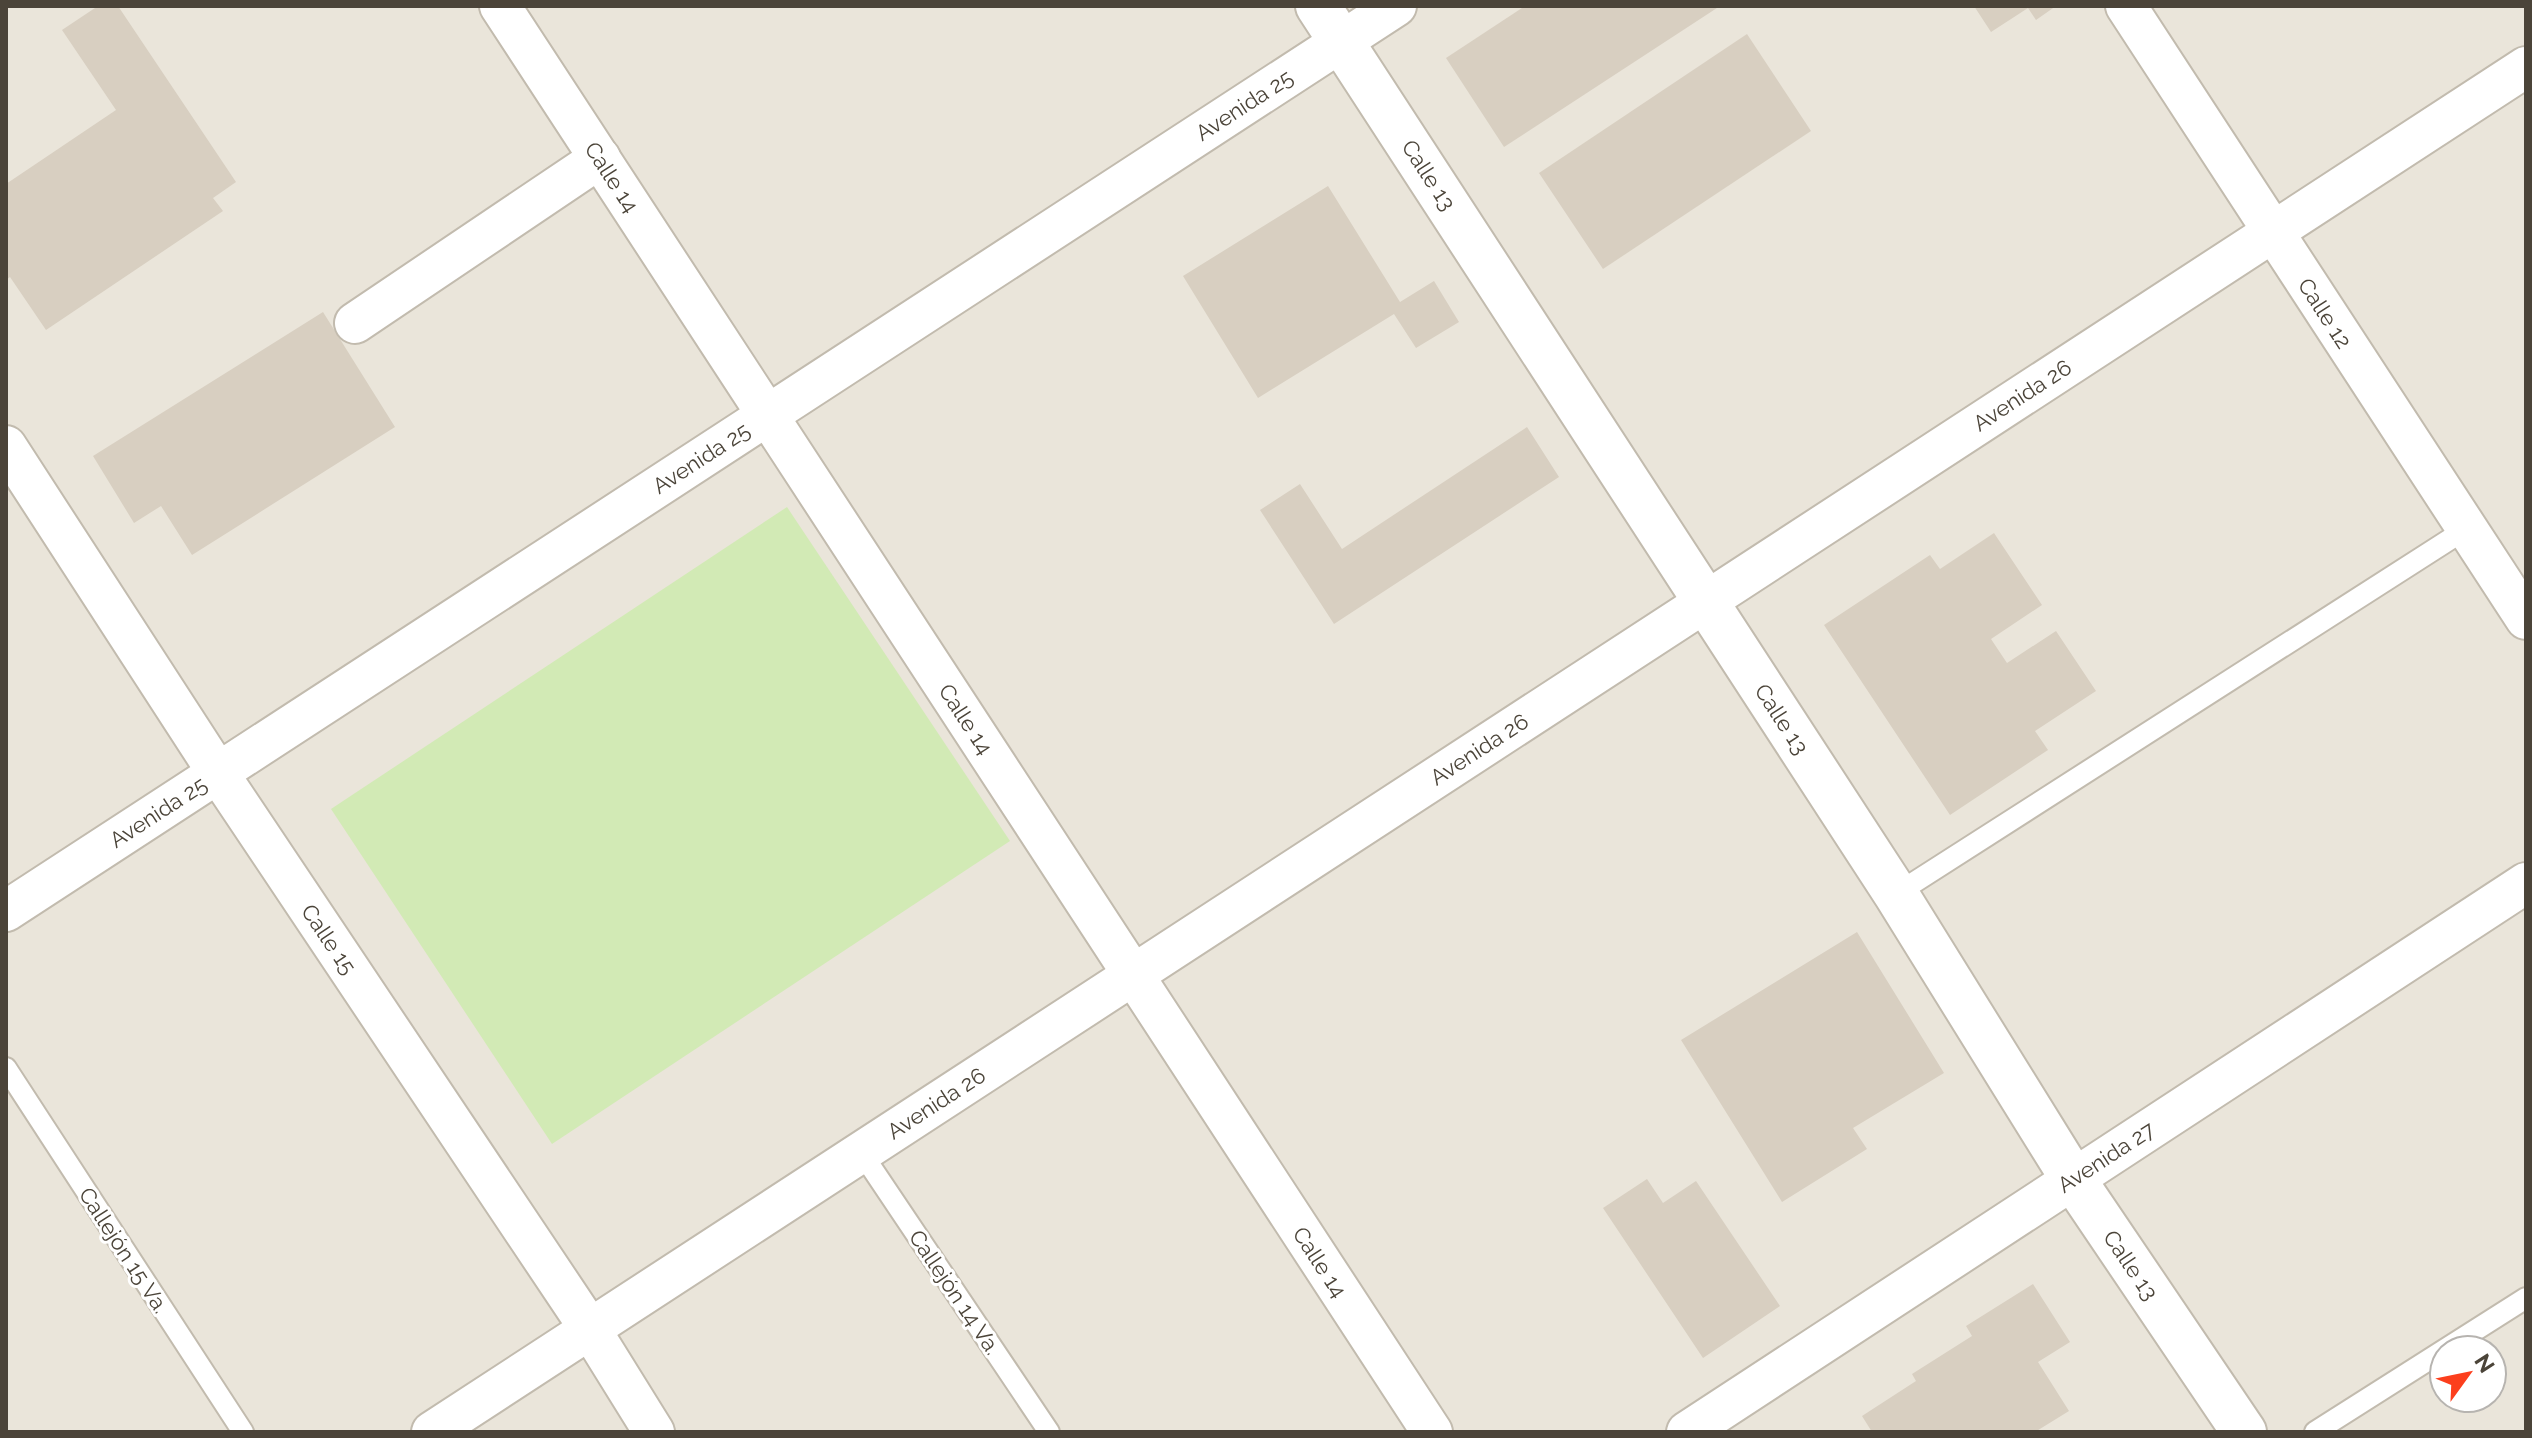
<svg xmlns="http://www.w3.org/2000/svg" width="2532" height="1438" font-family="Raleway,sans-serif">
  <style>
    .residential { fill: #eae5da; fill-rule: evenodd }
    .green { fill: #d2eab5 }
    .building { fill: #d8cfc1 }
    .lines { fill: none; stroke-linecap: round; stroke-linejoin: round }
    .service-casing { stroke: #c2bbae; stroke-width: 24 }
    .minor-casing { stroke: #c2bbae; stroke-width: 44 }
    .tertiary-casing { stroke: #c2bbae; stroke-width: 48 }
    .service { stroke: #fff; stroke-width: 20 }
    .minor { stroke: #fff; stroke-width: 40 }
    .tertiary { stroke: #fff; stroke-width: 44 }
    .labels { text-anchor: middle; dominant-baseline: central; stroke-width: 6; stroke-linejoin: round; paint-order: stroke }
    .street-label { font-size: 22px; fill: #4b4439; stroke: #fff }
  </style>
  <rect width="100%" height="100%" fill="#f6f3ec"/>
  <path class="residential" d="M6 6H2526V1432H6ZM2444 1350H2492V1398H2444Z"/>
  <polygon class="green" points="787,507 1010,841 552,1144 331,809"/>
  <g class="building">
    <polygon points="98,6 118,6 236,182 213,198 223,211 46,330 10,277 6,280 6,184 116,110 62,30"/>
    <polygon points="1525,6 1720,6 1504,147 1446,58"/>
    <polygon points="1974,6 2056,6 2036,20 2028,8 1991,32"/>
    <polygon points="1747,34 1811,131 1603,269 1539,173"/>
    <polygon points="1328,186 1400,302 1434,281 1459,322 1416,348 1394,314 1258,398 1183,276"/>
    <polygon points="323,312 395,427 192,555 161,506 134,523 93,456"/>
    <polygon points="1527,427 1559,477 1334,624 1260,510 1300,484 1342,549"/>
    <polygon points="1994,533 2042,605 1991,639 2007,663 2056,631 2096,691 2035,731 2048,750 1950,815 1824,625 1930,555 1940,569"/>
    <polygon points="1857,932 1944,1073 1853,1128 1867,1149 1782,1202 1681,1040"/>
    <polygon points="1647,1179 1663,1203 1696,1181 1780,1306 1703,1358 1603,1208"/>
    <polygon points="2033,1284 2070,1342 2038,1362 2069,1411 2035,1432 1872,1432 1862,1416 1916,1381 1912,1374 1972,1336 1966,1326"/>
  </g>
  <g class="lines">
    <g class="service-casing">
      <g id="service">
        <polyline points="1896,894 2466,529"/>
        <polyline points="6,1068 243,1432"/>
        <polyline points="861,1152 1049,1432"/>
        <polyline points="2315,1432 2526,1298"/>
      </g>
    </g>
    <g class="minor-casing">
      <g id="minor">
        <polyline points="500,6 1432,1432"/>
        <polyline points="2126,6 2526,619"/>
        <polyline points="355,323 600,158"/>
        <polyline points="6,446 218,773 590,1329 654,1432"/>
        <polyline points="6,911 1396,6"/>
        <polyline points="432,1432 2526,67"/>
        <polyline points="1687,1432 2526,883"/>
      </g>
    </g>
    <g class="tertiary-casing">
      <polyline id="tertiary" points="1318,6 1896,894 2073,1179 2244,1432"/>
    </g>
    <use href="#service" class="service"/>
    <use href="#minor" class="minor"/>
    <use href="#tertiary" class="tertiary"/>
  </g>
  <g class="labels">
    <g class="street-label">
      <text transform="translate(1244 105) rotate(-33)">Avenida 25</text>
      <text transform="translate(1429 175) rotate(57)">Calle 13</text>
      <text transform="translate(612 177) rotate(57)">Calle 14</text>
      <text transform="translate(2325 313) rotate(57)">Calle 12</text>
      <text transform="translate(2022 395) rotate(-33)">Avenida 26</text>
      <text transform="translate(701 458) rotate(-33)">Avenida 25</text>
      <text transform="translate(966 719) rotate(57)">Calle 14</text>
      <text transform="translate(1782 719) rotate(57)">Calle 13</text>
      <text transform="translate(1479 749) rotate(-33)">Avenida 26</text>
      <text transform="translate(158 812) rotate(-33)">Avenida 25</text>
      <text transform="translate(329 939) rotate(56)">Calle 15</text>
      <text transform="translate(936 1103) rotate(-33)">Avenida 26</text>
      <text transform="translate(2106 1157) rotate(-33)">Avenida 27</text>
      <text transform="translate(124 1250) rotate(57)">Callejón 15 Va.</text>
      <text transform="translate(1320 1262) rotate(57)">Calle 14</text>
      <text transform="translate(2131 1265) rotate(56)">Calle 13</text>
      <text transform="translate(955 1292) rotate(56)">Callejón 14 Va.</text>
    </g>
  </g>
  <rect width="2532" height="1438" fill="none" stroke="#4b4439" stroke-width="16"/>
  <g transform="translate(2468 1374) rotate(57)"><circle r="38" fill="#ffffff" stroke="#b7b4b0" stroke-width="2"/>
  <path d="M0-6L14 30L0 20L-14 30Z" fill="#fc3f1d"/>
  <text y="-12" font-size="22" font-weight="bold" text-anchor="middle" fill="#4b4439">N</text>
  </g>
</svg>
